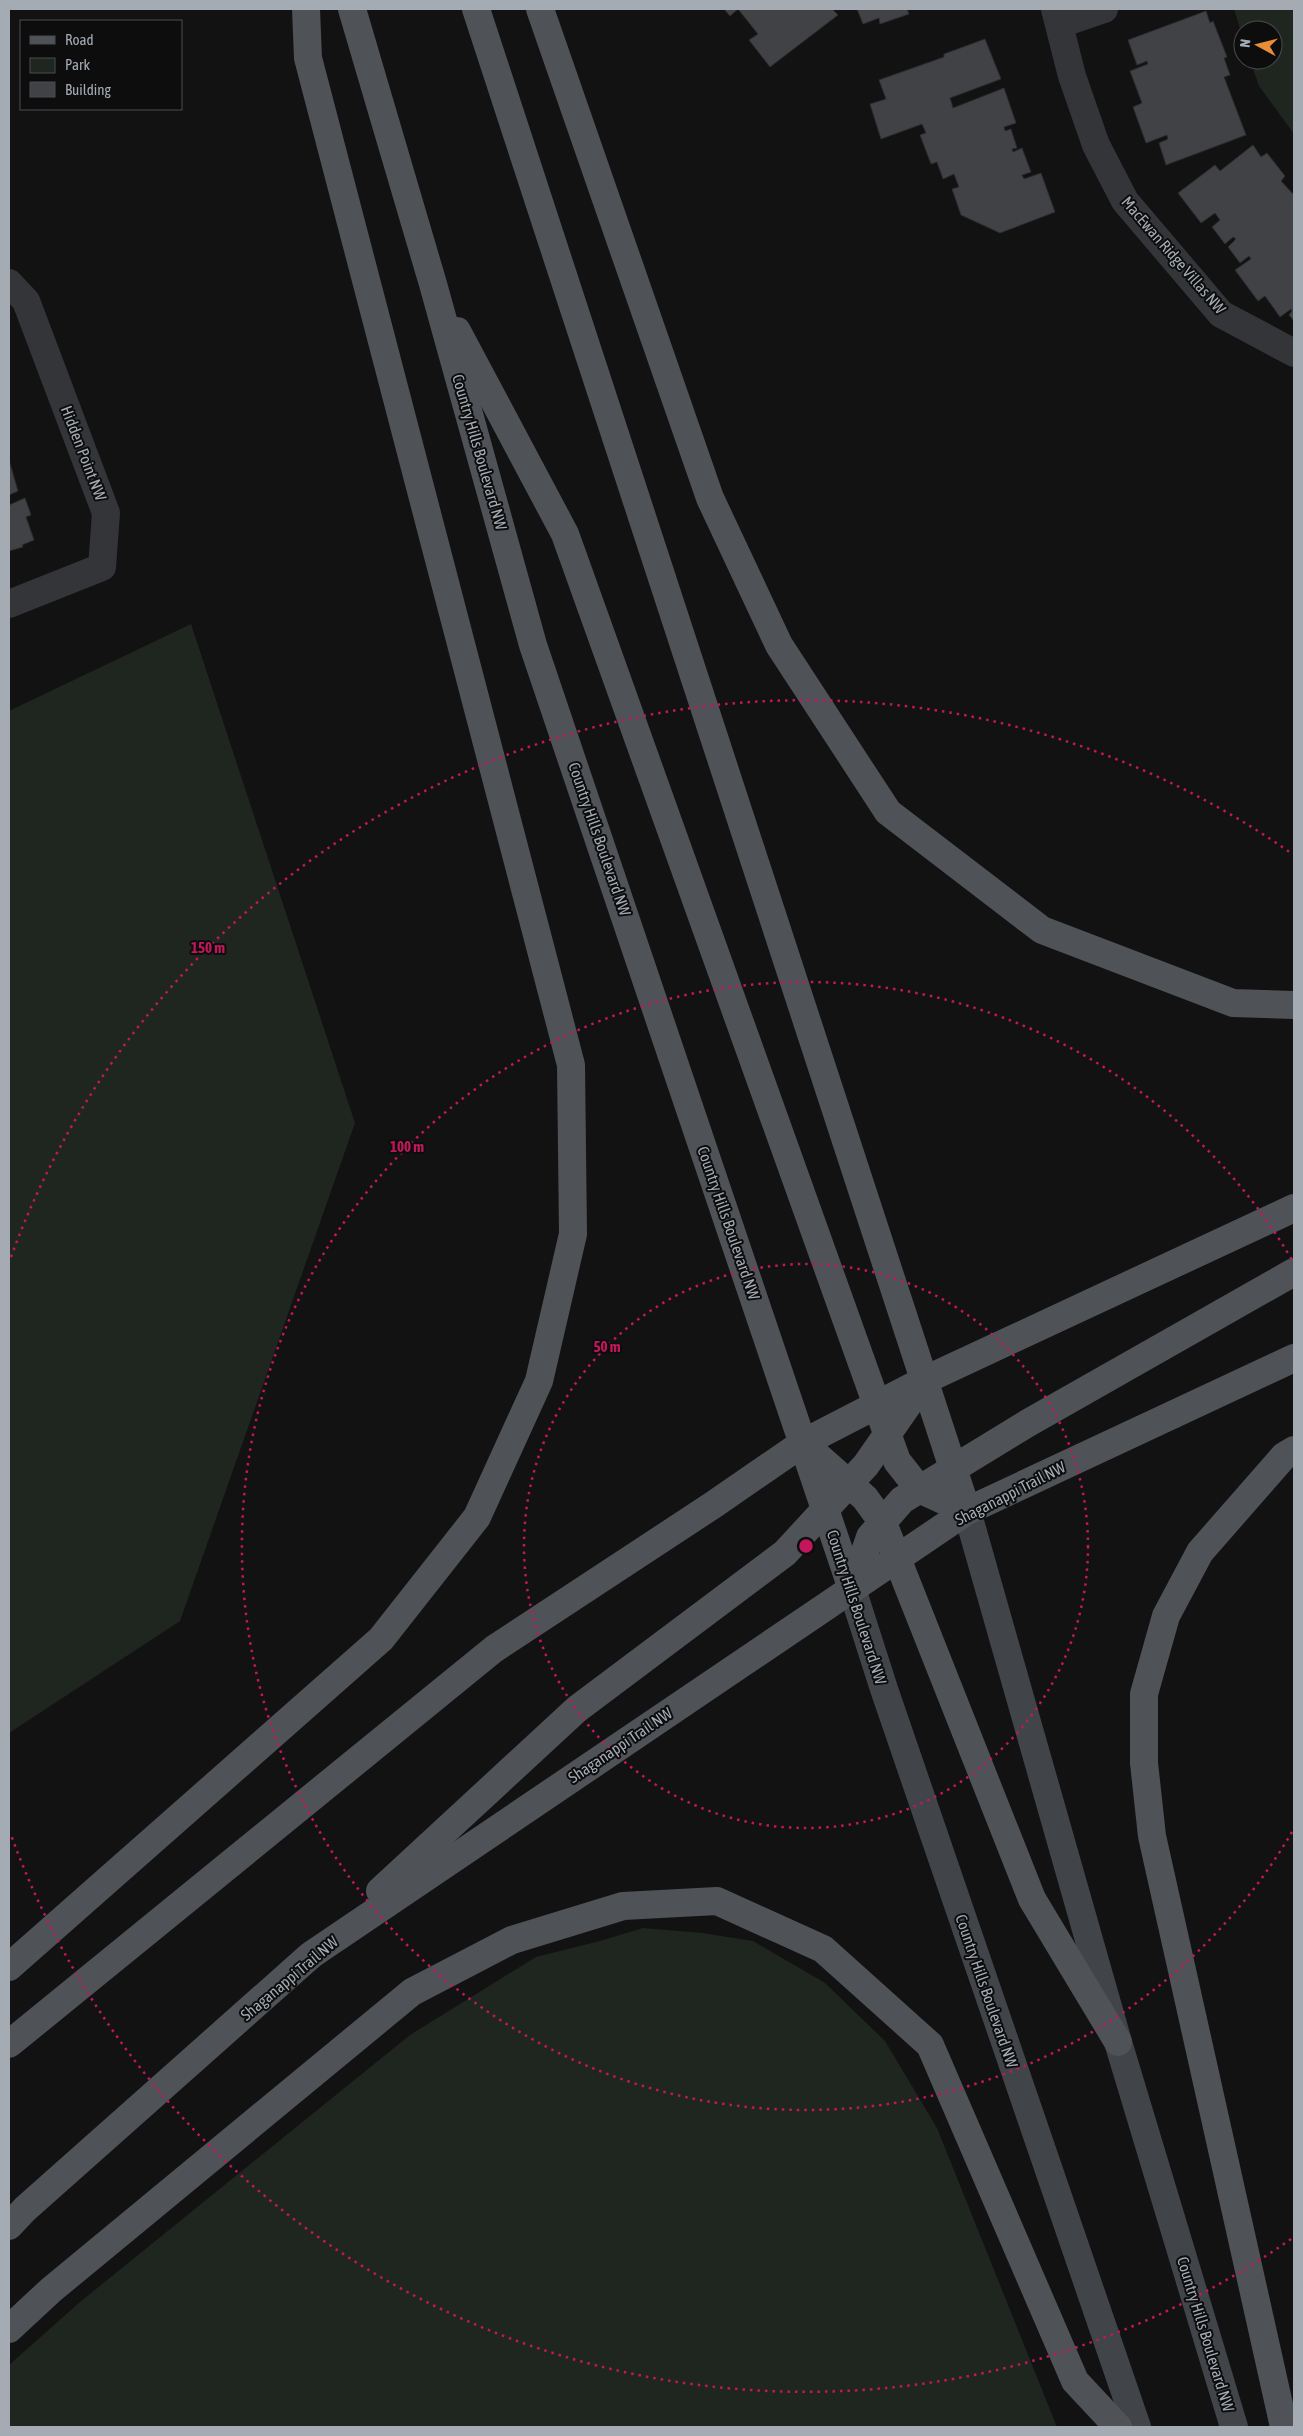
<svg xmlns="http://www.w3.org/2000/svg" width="1303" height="2436" font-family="'Asap Condensed',sans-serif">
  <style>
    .green { fill: #1f261f }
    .building { fill: #414246; stroke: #2c2d2f }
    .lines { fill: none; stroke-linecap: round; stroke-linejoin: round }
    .minor { stroke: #333538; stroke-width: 28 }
    .secondary { stroke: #414448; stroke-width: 28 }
    .primary { stroke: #4f5257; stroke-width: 28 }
    .ring { fill: none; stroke: #c2185b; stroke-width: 2.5; stroke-dasharray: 2.5 5 }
    .labels { text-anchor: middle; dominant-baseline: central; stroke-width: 4; stroke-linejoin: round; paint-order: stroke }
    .street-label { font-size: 16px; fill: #a4abb3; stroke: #0d0d0e }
    .centre { fill: #c2185b; stroke: #0d0d0e; stroke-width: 2.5 }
    .ring-label { font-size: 15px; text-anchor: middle; font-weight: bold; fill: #c2185b; stroke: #0d0d0e; stroke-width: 4; stroke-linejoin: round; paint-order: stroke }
  </style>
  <rect width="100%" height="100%" fill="#121213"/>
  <g class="green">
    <polygon points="1234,9 1294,9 1294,134 1259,86 1250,60 1273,60 1273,30 1243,30 1243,38"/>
    <polygon points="191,624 355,1123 180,1621 9,1733 9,711"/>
    <polygon points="643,1928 702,1933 753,1941 825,1983 885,2041 937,2128 1057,2427 9,2427 9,2365 80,2302 410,2035 536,1957 600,1941"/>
  </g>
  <g class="building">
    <polygon points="724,9 832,9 838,15 770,67 749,40 758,34 738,9 730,16"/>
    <polygon points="857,9 907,9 909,14 880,24 879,18 863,24"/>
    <polygon points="1206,11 1210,23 1213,21 1227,57 1224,58 1230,75 1224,77 1246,135 1166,165 1159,143 1168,139 1167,135 1146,143 1133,107 1142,103 1130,71 1148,64 1147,61 1137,65 1128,40"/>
    <polygon points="985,39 1001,79 950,98 953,108 1004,88 1016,123 1004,127 1005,131 1011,129 1017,148 1012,149 1013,152 1022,148 1031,172 1022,175 1024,179 1041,173 1055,212 1000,233 961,215 952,189 959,187 954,174 943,179 937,162 931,164 920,135 926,133 922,124 881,139 870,104 886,99 879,80 944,57 944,54"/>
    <polygon points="1253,145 1261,157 1267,153 1285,176 1281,181 1294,195 1294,321 1289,315 1292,311 1291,309 1280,317 1265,296 1258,301 1235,270 1251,259 1249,256 1240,263 1228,247 1236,239 1233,237 1225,244 1212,227 1220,220 1215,213 1201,223 1178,193 1215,165 1220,171"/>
    <polygon points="9,460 18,491 9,495"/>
    <polygon points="25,498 31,515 26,517 34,540 22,545 23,547 9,551 9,505"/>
  </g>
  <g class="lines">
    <g class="minor">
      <polyline points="1055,9 1072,76 1096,145 1125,201 1221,314 1294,353"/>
      <polyline points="1060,24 1104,9"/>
      <polyline points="9,283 26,301 106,513 102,567 9,604"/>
    </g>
    <g class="secondary">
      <polyline points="967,1511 1118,2042 1234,2427"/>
      <polyline points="852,1589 884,1689 1137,2427"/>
    </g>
    <g class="primary">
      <polyline points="352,9 433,284 533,645 852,1589"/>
      <polyline points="476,9 967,1511"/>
      <polyline points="540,9 710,498 779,645 888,812 1042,930 1233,1003 1294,1005"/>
      <polyline points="457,331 565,534 897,1461 919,1489 967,1511"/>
      <polyline points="804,1444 865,1498 883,1523 1032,1899 1118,2042"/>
      <polyline points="852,1589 870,1537 902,1500 1028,1423 1294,1272"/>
      <polyline points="380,1891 577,1709 785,1553 866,1465 923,1383"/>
      <polyline points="9,1967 381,1639 477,1517 539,1381 573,1234 571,1065 308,58 306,9"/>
      <polyline points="9,2044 494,1649 713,1505 803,1443 925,1380 1294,1208"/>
      <polyline points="9,2226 25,2209 311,1955 967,1511 1294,1358"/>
      <polyline points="9,2329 51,2290 412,1992 512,1940 623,1906 717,1901 823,1949 930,2045 1075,2381 1118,2427"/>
      <polyline points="1284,2427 1152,1836 1144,1763 1144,1694 1166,1616 1200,1552 1284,1456 1294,1450"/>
    </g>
  </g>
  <g class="ring">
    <circle cx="806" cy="1546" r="282"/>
    <path d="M1292 1832A564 564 0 1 1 1292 1260"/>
    <path d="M1291 2239A846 846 0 0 1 11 1835M11 1257A846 846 0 0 1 1291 853"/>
  </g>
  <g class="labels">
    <g class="street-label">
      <text transform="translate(1174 255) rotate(49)">MacEwan Ridge Villas NW</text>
      <text transform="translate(480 452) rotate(74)">Country Hills Boulevard NW</text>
      <text transform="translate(84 453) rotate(69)">Hidden Point NW</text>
      <text transform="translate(600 839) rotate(71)">Country Hills Boulevard NW</text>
      <text transform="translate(729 1223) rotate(71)">Country Hills Boulevard NW</text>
      <text transform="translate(1010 1493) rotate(-27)">Shaganappi Trail NW</text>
      <text transform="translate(857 1607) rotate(72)">Country Hills Boulevard NW</text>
      <text transform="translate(620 1745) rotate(-34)">Shaganappi Trail NW</text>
      <text transform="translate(289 1978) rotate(-40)">Shaganappi Trail NW</text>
      <text transform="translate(987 1991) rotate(71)">Country Hills Boulevard NW</text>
      <text transform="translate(1206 2334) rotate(73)">Country Hills Boulevard NW</text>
    </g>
  </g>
  <circle cx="806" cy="1546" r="8" class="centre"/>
  <g class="ring-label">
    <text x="208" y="953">150 m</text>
    <text x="407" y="1152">100 m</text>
    <text x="607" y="1352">50 m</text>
  </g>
  <rect width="1303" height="2436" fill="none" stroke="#a4abb3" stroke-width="20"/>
  <rect x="20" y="20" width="162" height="90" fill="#0d0d0e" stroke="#494c50"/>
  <rect x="30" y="36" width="25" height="8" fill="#4f5257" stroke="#494c50"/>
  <text x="65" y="45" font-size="15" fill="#a4abb3">Road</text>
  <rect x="30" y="58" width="25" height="15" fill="#1f261f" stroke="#494c50"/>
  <text x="65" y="70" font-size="15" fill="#a4abb3">Park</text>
  <rect x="30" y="82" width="25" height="15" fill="#414246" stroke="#494c50"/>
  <text x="65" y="95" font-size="15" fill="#a4abb3">Building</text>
  <g transform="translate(1258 45) rotate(277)"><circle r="24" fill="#0d0d0e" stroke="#494c50"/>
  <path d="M0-4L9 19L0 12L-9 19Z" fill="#e88e36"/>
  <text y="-8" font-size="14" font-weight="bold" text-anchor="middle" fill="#a4abb3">N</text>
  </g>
</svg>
